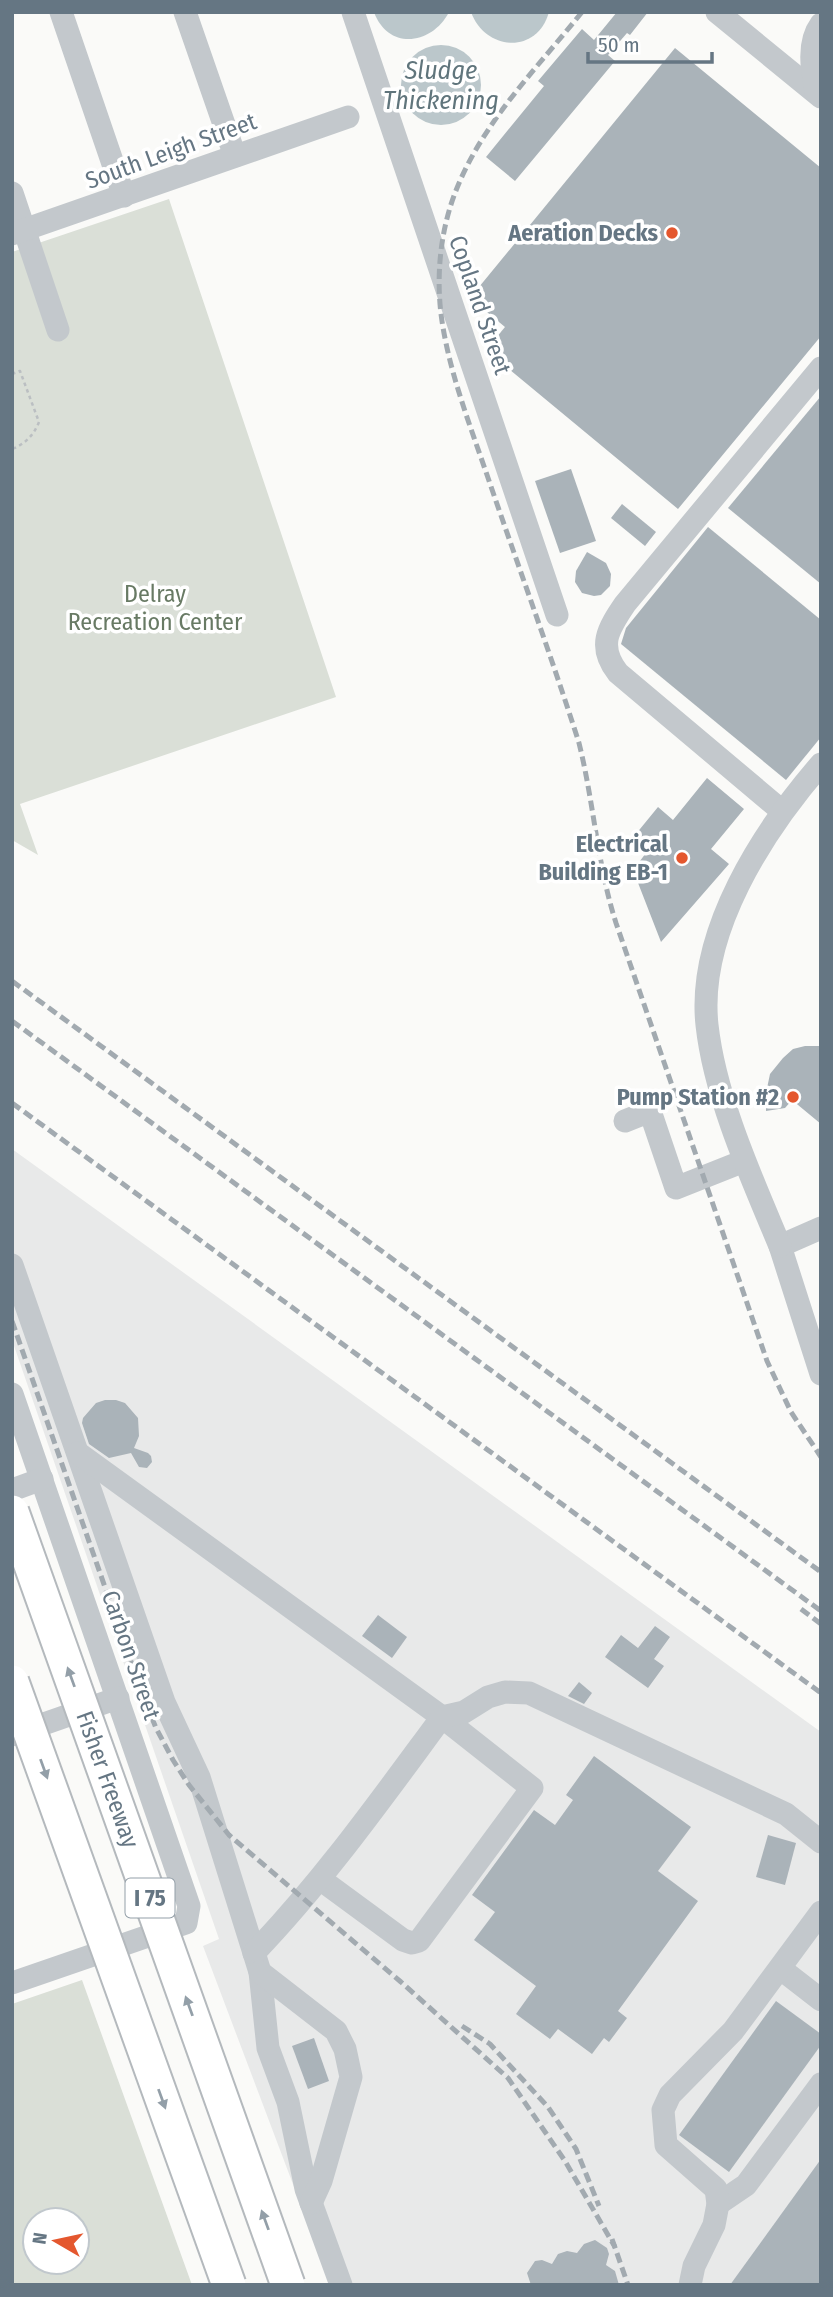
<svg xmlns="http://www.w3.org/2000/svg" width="833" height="2297" font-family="'Fira Sans Condensed',sans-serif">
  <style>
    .built { fill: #e8e9e9 }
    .green { fill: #dadfd7; fill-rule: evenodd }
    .water { fill: #bbc7cb }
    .building { fill: #aab3b9 }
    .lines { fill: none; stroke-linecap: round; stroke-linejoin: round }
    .path { stroke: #bbbfc2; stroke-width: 2.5; stroke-dasharray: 3.5 3.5; stroke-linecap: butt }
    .minor { stroke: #c3c8cc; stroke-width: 23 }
    .rail { stroke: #a2aab0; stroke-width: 5; stroke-dasharray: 10 5; stroke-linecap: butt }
    .highway-bridge-casing { stroke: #b4b9bd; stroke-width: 37; stroke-linecap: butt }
    .highway-bridge { stroke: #fff; stroke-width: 33 }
    .oneway { fill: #939fa8 }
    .poi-dot { fill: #e4572e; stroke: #fff; stroke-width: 2.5 }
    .labels { text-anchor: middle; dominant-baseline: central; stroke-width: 7; stroke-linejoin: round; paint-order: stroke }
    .shield { fill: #fff; stroke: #939fa8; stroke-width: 2 }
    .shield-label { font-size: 23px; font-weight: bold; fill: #657683 }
    .street-label { font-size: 24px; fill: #657683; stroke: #fff }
    .poi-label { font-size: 24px; font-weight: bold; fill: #657683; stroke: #fff; text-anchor: end }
    .park-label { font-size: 24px; fill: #687a64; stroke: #fff }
    .water-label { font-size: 26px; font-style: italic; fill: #60757c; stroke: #fff }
  </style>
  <rect width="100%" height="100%" fill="#fafaf8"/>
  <polygon class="built" points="12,1149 821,1732 821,2285 331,2285 203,1946 219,1939 12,1340"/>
  <g class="green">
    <polygon points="169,199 336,697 20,804 38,855 12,840 12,252"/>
    <path d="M82 1980 192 2285H12V2004ZM77 2220V2262H35V2220Z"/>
  </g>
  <g class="water">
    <path d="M374 12H449C432 45 388 51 374 12Z"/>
    <path d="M471 12H549C537 55 485 51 471 12Z"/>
    <circle cx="441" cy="85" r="40"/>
  </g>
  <g class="building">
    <polygon points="617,12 648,12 630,35 627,33 608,55 615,61 515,181 486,157 544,86 538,81 582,29 594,40"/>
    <polygon points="675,48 821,168 821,336 678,509 486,350 505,327 470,298"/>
    <polygon points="821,396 821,584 728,508"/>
    <polygon points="571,469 596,541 560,553 535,481"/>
    <polygon points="622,504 656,532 645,546 611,518"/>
    <polygon points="708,527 821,620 821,737 786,780 621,644 626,628"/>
    <polygon points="587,552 606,563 611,574 610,586 601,595 594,596 582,593 575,582 576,571"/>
    <polygon points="707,778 744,809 711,849 729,864 661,942 633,870 646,853 631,840 658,807 673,820"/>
    <polygon points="805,1046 821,1046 821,1124 792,1100 785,1108 766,1111 766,1093 770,1074 783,1058 793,1049"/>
    <polygon points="105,1400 116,1400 125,1403 138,1418 139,1436 134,1448 148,1453 151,1456 152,1462 147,1468 139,1467 131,1453 109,1458 89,1444 82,1423 83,1418 96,1403"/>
    <polygon points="378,1615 407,1637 392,1658 362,1636"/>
    <polygon points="655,1626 670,1637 654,1659 664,1666 648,1688 605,1657 621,1635 638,1648"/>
    <polygon points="579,1682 592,1693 584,1704 568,1696"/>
    <polygon points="594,1756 691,1827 658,1871 698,1901 618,2011 627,2018 609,2042 604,2038 592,2054 558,2029 550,2039 516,2014 536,1986 474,1940 495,1912 472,1895 534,1810 555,1825 573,1800 566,1795"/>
    <polygon points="768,1835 796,1843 785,1885 756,1877"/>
    <polygon points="776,2001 821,2034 821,2045 729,2172 679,2135"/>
    <polygon points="314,2038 329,2081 308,2089 292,2046"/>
    <polygon points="821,2159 821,2285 730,2285"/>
    <polygon points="595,2240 607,2248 609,2254 606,2265 615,2271 619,2285 531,2285 527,2273 535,2261 542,2260 552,2264 558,2254 567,2251 577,2253 584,2244"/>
  </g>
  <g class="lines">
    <path class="path" d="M12 374 20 371 39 422C34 435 25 444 12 449"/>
    <g class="minor">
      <polyline points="61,12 124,196"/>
      <polyline points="185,12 235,156"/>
      <polyline points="353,12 557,615"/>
      <polyline points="717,12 821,97"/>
      <path d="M816 92C812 70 807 43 821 24"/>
      <polyline points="12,193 58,330"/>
      <polyline points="12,234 348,117"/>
      <path d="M782 811 618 673C597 646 608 629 625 604L821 368"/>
      <polyline points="625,1121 650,1111 676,1188 744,1161"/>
      <polyline points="821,1228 780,1246 821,1374"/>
      <path d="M780 1246C752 1179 715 1098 707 1025 697 932 763 831 821 764"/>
      <polyline points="12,1265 164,1702 199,1777 260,1972 268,2048 288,2102 306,2189 341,2285"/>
      <polyline points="12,1394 189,1906 186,1923 12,1983"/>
      <polyline points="78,1453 442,1717 532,1788 419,1941 412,1943 403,1940 320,1879"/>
      <polyline points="12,1490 42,1479"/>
      <polyline points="12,1735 118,1698"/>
      <path d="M254 1953C324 1880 382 1798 442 1717L464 1712 488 1697 505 1692 529 1693 786 1814 821 1842"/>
      <polyline points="781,1969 821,2000"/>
      <polyline points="260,1972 336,2031 345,2049 351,2077 321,2181 311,2203"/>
      <polyline points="718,2204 746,2185 821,2084"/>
      <polyline points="690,2285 694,2266 714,2225 718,2204 716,2189 666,2145 663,2110 670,2095 733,2031 821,1912"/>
    </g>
    <g class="rail">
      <path d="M582 12C537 68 484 121 457 188 441 227 436 272 441 314 448 368 468 420 486 472 517 563 550 652 579 743 594 803 597 864 616 923L767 1361 791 1412 821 1457"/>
      <polyline points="12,981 821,1572"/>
      <polyline points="12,1021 821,1611"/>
      <polyline points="12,1103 821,1693"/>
      <polyline points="12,1321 143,1696 156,1728 173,1760 189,1785 229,1835 401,1982 508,2078 565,2161 615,2247"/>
      <polyline points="801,1609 821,1624"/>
      <polyline points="462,2026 490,2044 548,2107 576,2149 599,2206"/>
      <polyline points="612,2239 628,2285"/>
    </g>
    <g class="highway-bridge-casing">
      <g id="highway-bridge">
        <path id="s1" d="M12 1512 288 2285"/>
        <polyline points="12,1682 229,2285"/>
      </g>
    </g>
    <use href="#highway-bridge" class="highway-bridge"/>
  </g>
  <defs><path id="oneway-solid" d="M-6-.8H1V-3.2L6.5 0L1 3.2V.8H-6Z" transform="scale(1.75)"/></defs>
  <g class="oneway">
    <use href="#oneway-solid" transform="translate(71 1677) rotate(-110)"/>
    <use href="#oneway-solid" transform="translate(44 1769) rotate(70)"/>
    <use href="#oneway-solid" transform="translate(189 2006) rotate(-110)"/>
    <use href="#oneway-solid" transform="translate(162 2099) rotate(70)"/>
    <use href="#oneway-solid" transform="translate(265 2220) rotate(-110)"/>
  </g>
  <g class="poi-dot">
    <circle cx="672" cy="233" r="7"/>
    <circle cx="682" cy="858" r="7"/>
    <circle cx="793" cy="1097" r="7"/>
  </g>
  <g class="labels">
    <rect class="shield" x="125.5" y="1878.5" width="49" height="39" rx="5"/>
    <g class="shield-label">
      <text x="150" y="1898">I 75</text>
    </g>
    <g class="street-label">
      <text transform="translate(171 151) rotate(-20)">South Leigh Street</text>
      <text transform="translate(480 305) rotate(71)">Copland Street</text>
      <text transform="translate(131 1655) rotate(71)">Carbon Street</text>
      <text stroke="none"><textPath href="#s1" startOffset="284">Fisher Freeway</textPath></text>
    </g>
    <g class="poi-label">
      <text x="658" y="233">Aeration Decks</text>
      <text x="668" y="844">Electrical<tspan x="668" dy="28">Building EB-1</tspan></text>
      <text x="779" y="1097">Pump Station #2</text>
    </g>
    <g class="park-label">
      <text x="155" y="594">Delray<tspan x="155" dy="28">Recreation Center</tspan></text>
    </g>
    <g class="water-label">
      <text x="441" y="70">Sludge<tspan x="441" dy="30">Thickening</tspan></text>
    </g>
  </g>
  <rect width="833" height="2297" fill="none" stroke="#657683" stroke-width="28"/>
  <g transform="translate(56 2241) rotate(279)"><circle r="33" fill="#ffffff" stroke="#c1c8cd" stroke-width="2"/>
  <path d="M0-5L12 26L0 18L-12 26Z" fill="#e4572e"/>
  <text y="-10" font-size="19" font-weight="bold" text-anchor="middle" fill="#657683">N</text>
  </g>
  <path d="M588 52v10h124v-10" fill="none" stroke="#657683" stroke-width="3.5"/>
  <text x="598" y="52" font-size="21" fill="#657683" stroke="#ffffff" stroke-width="5" paint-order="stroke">50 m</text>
</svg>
